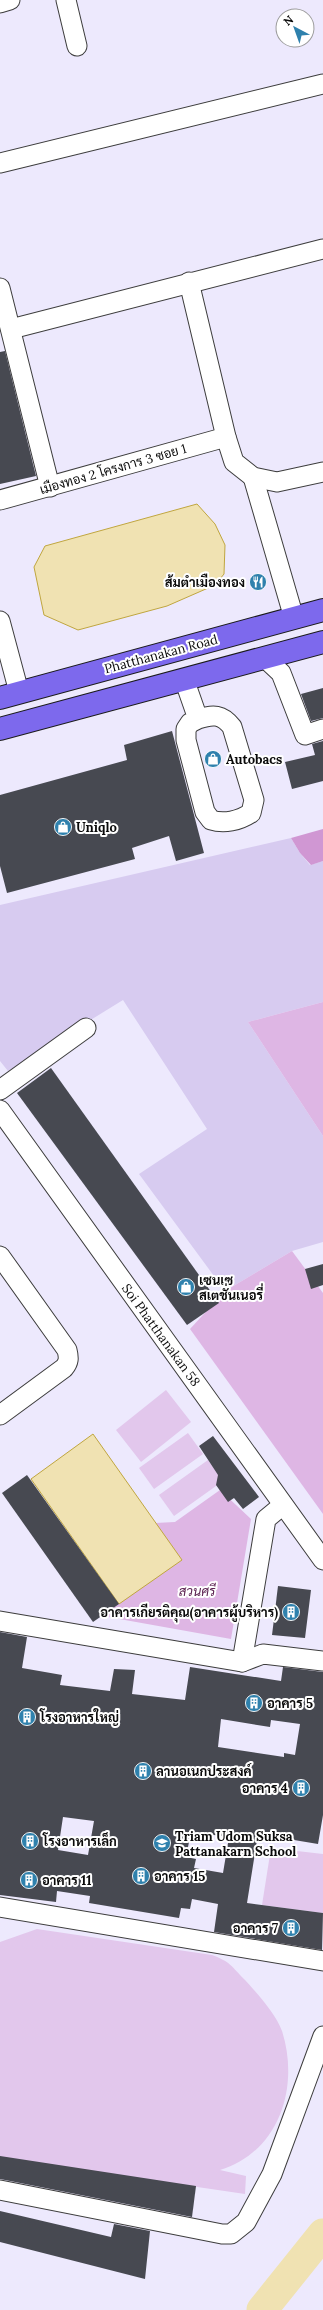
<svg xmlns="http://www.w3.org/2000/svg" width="323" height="2310" font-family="Lora,Sarabun,serif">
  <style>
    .farmland { fill: #d7cbf0 }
    .green { fill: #deb6e4 }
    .forest { fill: #d097d3 }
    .pitch { fill: #e2c7ec }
    .water { fill: #f0e2b2; stroke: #c0a63f }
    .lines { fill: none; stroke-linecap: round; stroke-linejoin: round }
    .river { stroke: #f0e2b2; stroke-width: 31 }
    .building { fill: #474951; fill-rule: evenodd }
    .minor-casing { stroke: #3d3d3d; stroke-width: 21 }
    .major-casing { stroke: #1b1b1b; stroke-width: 24 }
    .minor { stroke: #fff; stroke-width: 19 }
    .major { stroke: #7d69ed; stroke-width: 22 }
    .labels { text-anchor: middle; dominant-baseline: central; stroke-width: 4; stroke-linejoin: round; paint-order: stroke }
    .street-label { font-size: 13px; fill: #0a0a0a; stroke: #fff }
    .poi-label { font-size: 13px; font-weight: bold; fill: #0a0a0a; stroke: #fff; text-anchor: start }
    .park-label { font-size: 13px; font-style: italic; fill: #5b2150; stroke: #fff }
  </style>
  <rect width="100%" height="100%" fill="#ede9fd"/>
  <polygon class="farmland" points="291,838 300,853 310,865 323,861 323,1002 248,1022 323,1136 323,1242 292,1251 225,1291 139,1174 207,1129 123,1000 8,1071 0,1061 0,905"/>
  <g class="green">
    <polygon points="323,1002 323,1136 248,1022"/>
    <polygon points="292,1251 323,1293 323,1514 190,1329 225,1291"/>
    <polygon points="220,1490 251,1519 231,1639 97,1615 155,1523 175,1522"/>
  </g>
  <polygon class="forest" points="323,829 323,861 311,865 300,853 291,838"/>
  <g class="pitch">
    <polygon points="166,1390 191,1422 141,1462 116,1430"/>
    <polygon points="188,1433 203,1454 154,1489 139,1468"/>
    <polygon points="208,1460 223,1481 174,1516 159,1495"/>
    <polygon points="271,1848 323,1854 323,1913 262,1905"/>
    <path d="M37 1929 212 1955C231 1962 231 1966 245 1980 257 1993 276 2014 282 2031 300 2087 279 2152 220 2170L246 2176 245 2194 0 2158V1942Z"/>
  </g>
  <g class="water">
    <polygon points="197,504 215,524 225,545 224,574 215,585 167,606 78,630 44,615 34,567 45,546"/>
    <polygon points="93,1434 182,1560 119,1604 31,1479"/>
  </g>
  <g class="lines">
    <polyline class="river" points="262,2310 323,2234"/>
  </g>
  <g class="building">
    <polygon points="5,351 36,476 0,484 0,352"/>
    <polygon points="323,688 323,718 311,721 301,694"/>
    <polygon points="172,731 204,853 176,861 169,836 132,848 135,859 7,893 0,866 0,795 127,760 124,745"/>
    <polygon points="323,741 323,781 292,789 285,762 315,755 312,744"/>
    <polygon points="51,1068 219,1303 187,1325 17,1093"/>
    <polygon points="323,1264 323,1285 311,1289 305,1269"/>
    <polygon points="213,1436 259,1497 243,1509 234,1498 228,1502 216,1485 218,1475 199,1446"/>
    <polygon points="27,1475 119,1604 93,1622 2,1493"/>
    <polygon points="278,1586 311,1590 305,1638 272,1635"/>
    <path d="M0 1632 27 1637 22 1668 62 1675 60 1685 110 1691 114 1669 135 1670 132 1694 185 1700 190 1667 281 1681 283 1667 323 1672V1815L318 1844 258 1834 247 1903 323 1913 322 1950 214 1932 218 1904 192 1899 190 1909 181 1908 179 1918 89 1903 90 1896 57 1891 56 1902 0 1895ZM221 1719 270 1727 271 1720 300 1724 295 1755 284 1753V1757L218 1747ZM63 1817 94 1821 88 1855 58 1850ZM191 1832 229 1837 223 1873 194 1868 196 1859 186 1857Z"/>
    <polygon points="0,2156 196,2186 192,2217 0,2179"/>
    <polygon points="0,2211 111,2237 114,2224 150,2231 145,2279 0,2242"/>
  </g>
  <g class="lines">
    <g class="minor-casing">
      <g id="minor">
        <polyline points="66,0 77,46"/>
        <polyline points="0,3 10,0"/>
        <polyline points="0,163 323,84"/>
        <polyline points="189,282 226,437 234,462 253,477 277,482 323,472"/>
        <polyline points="0,288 50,487"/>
        <polyline points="11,329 323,249"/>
        <polyline points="253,477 294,618"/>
        <polyline points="0,500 226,437"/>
        <polyline points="0,621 19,692"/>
        <polyline points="265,658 281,673 305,735 323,729"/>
        <path d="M184 679 198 719C213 714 222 714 232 727L254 800 251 813C239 821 224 824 211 820L205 812 186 740V729L190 723 198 719"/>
        <polyline points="0,1090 86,1028"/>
        <polyline points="0,1110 323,1560"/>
        <path d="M0 1256 67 1350C69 1358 69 1362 64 1368L0 1415"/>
        <polyline points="0,1621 242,1662 263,1654 323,1661"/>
        <polyline points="242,1662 266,1519 283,1505"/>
        <polyline points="0,1907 323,1961"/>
        <polyline points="0,2190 222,2234 231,2234 246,2222 272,2174 323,2036"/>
      </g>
    </g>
    <g class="major-casing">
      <g id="major">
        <polyline points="0,698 323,610"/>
        <polyline points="0,729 323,642"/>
      </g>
    </g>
    <use href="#minor" class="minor"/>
    <use href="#major" class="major"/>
  </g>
  <defs>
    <g id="restaurant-disc" transform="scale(0.9)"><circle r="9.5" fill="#2f81ad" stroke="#fff"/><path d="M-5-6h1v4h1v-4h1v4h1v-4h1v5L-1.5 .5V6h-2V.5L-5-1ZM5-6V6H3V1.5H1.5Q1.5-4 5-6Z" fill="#fff"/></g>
    <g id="shop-disc" transform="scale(0.9)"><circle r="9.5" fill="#2f81ad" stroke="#fff"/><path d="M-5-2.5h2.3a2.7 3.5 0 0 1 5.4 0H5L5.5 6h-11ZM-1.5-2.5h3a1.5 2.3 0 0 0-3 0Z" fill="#fff"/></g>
    <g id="building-disc" transform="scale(0.9)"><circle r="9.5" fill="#2f81ad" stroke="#fff"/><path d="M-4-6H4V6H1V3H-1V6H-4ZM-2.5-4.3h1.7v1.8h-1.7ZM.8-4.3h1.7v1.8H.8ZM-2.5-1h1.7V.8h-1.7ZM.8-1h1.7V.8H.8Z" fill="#fff"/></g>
    <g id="school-disc" transform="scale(0.9)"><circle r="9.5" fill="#2f81ad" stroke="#fff"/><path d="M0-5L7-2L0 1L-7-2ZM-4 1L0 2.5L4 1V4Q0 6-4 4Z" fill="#fff"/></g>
  </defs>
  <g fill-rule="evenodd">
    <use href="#restaurant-disc" x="258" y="582"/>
    <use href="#shop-disc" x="213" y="759"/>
    <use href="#shop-disc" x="63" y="827"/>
    <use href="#shop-disc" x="186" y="1287"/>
    <use href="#building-disc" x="291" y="1612"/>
    <use href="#building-disc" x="254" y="1703"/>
    <use href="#building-disc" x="27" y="1717"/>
    <use href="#building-disc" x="143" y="1771"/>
    <use href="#building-disc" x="301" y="1788"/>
    <use href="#building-disc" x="30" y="1841"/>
    <use href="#school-disc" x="162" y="1843"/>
    <use href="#building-disc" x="141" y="1876"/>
    <use href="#building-disc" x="29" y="1880"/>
    <use href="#building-disc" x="291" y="1928"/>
  </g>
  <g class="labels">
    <g class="street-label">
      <text transform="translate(113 469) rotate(-16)">เมืองทอง 2 โครงการ 3 ซอย 1</text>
      <text transform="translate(161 654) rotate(-15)">Phatthanakan Road</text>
      <text transform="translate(161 1335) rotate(54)">Soi Phatthanakan 58</text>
    </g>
    <g class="poi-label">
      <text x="245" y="582" text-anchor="end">ส้มตำเมืองทอง</text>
      <text x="226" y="759">Autobacs</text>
      <text x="76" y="827">Uniqlo</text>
      <text x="199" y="1280">เซนเซ<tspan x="199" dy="15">สเตชั่นเนอรี่</tspan></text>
      <text x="278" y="1612" text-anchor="end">อาคารเกียรติคุณ(อาคารผู้บริหาร)</text>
      <text x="267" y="1703">อาคาร 5</text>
      <text x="40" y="1717">โรงอาหารใหญ่</text>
      <text x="156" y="1771">ลานอเนกประสงค์</text>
      <text x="288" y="1788" text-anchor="end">อาคาร 4</text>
      <text x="175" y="1836">Triam Udom Suksa<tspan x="175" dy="15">Pattanakarn School</tspan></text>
      <text x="43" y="1841">โรงอาหารเล็ก</text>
      <text x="154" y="1876">อาคาร 15</text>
      <text x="42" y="1880">อาคาร 11</text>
      <text x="278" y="1928" text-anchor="end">อาคาร 7</text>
    </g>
    <g class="park-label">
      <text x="197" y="1591">สวนศรี</text>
    </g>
  </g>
  <g transform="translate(295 28) rotate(319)"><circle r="19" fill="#ffffff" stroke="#9d9d9d"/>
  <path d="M0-3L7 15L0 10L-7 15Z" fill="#2f81ad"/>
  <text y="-6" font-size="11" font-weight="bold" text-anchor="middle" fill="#0a0a0a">N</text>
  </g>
</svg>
